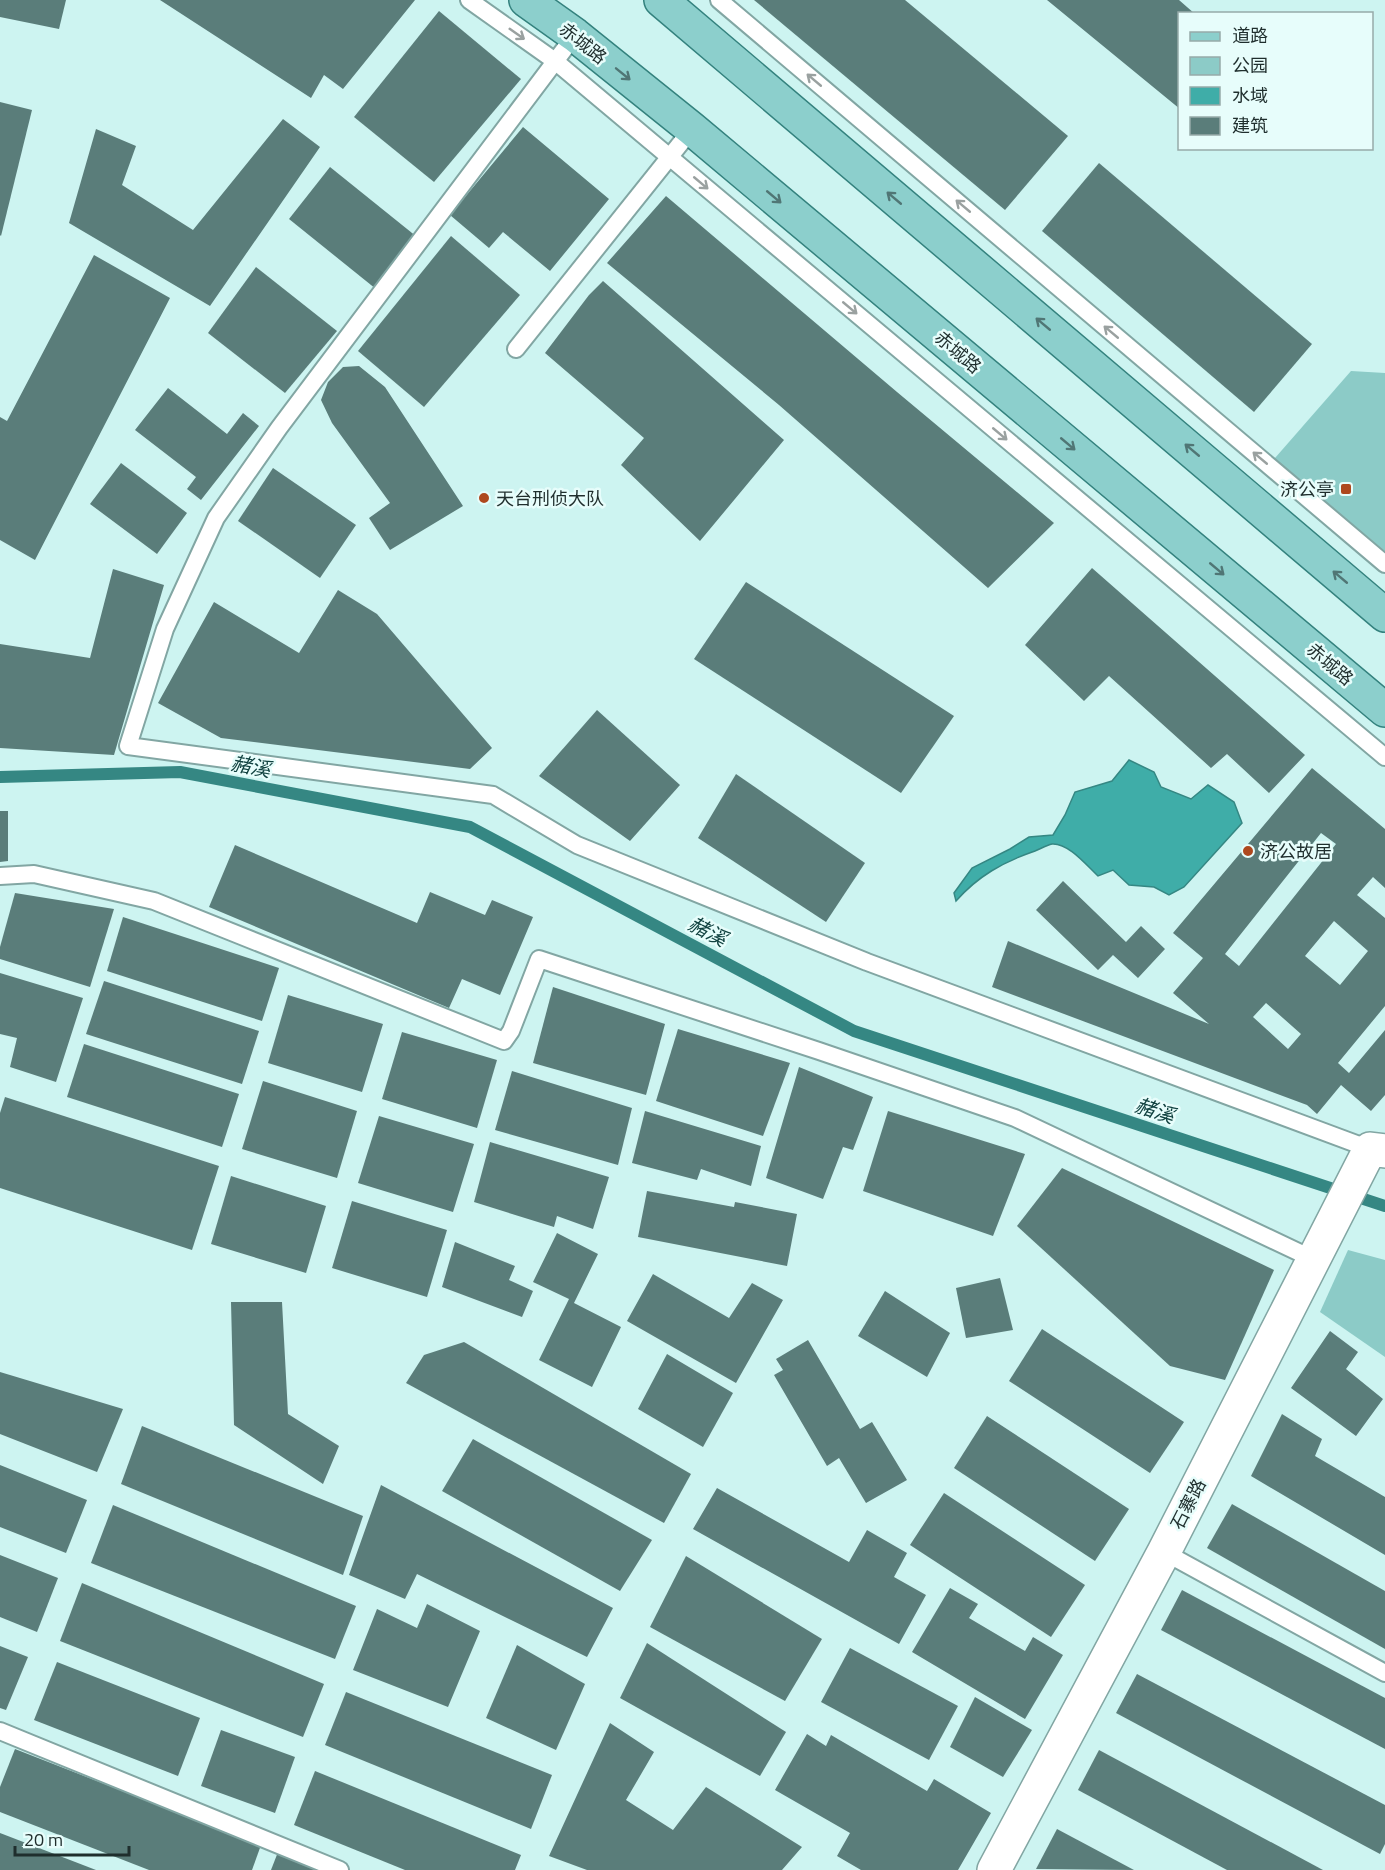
<svg xmlns="http://www.w3.org/2000/svg" width="1385" height="1870" font-family="'Titillium Web','Noto Sans SC',sans-serif">
  <style>
    .green { fill: #8ccbc7 }
    .water { fill: #3fada8; stroke: #358783; stroke-width: 1.5 }
    .lines { fill: none; stroke-linecap: round; stroke-linejoin: round }
    .stream { stroke: #358783; stroke-width: 12 }
    .building { fill: #5a7d7a; fill-rule: evenodd }
    .service-casing { stroke: #82a6a3; stroke-width: 20 }
    .minor-casing { stroke: #82a6a3; stroke-width: 36 }
    .primary-casing { stroke: #34827e; stroke-width: 36 }
    .service { stroke: #fff; stroke-width: 16 }
    .minor { stroke: #fff; stroke-width: 33 }
    .primary { stroke: #8ccfcc; stroke-width: 33 }
    .oneway { stroke: #9aa1a0 }
    .oneway2 { stroke: #507675 }
    .poi-dot { fill: #ae481e; stroke: #e7fdfb; stroke-width: 2 }
    .labels { text-anchor: middle; dominant-baseline: central; stroke-width: 5; stroke-linejoin: round; paint-order: stroke }
    .street-label { font-size: 18px; fill: #1f2e2d; stroke: #e7fdfb }
    .poi-label { font-size: 18px; fill: #1f2e2d; stroke: #e7fdfb; text-anchor: start }
    .water-label { font-size: 20px; font-style: italic; fill: #114240; stroke: #e7fdfb }
  </style>
  <rect width="100%" height="100%" fill="#cdf4f1"/>
  <g class="green">
    <polygon points="1351,371 1385,373 1385,564 1269,465"/>
    <polygon points="1348,1250 1385,1260 1385,1357 1320,1312"/>
  </g>
  <path class="water" d="M1129 760 1154 772 1161 787 1191 799 1208 785 1234 802 1242 823 1184 887 1169 895 1154 887 1129 885 1113 870 1098 876C1087 866 1069 843 1052 844 1047 845 1040 849 1035 851 1003 862 978 876 956 901L954 893 972 868 1010 849 1029 837 1053 835 1065 815 1075 792 1112 781Z"/>
  <g class="lines">
    <polyline class="stream" points="0,777 180,772 470,827 854,1031 1385,1206"/>
  </g>
  <g class="building">
    <polygon points="0,0 66,0 59,29 0,17"/>
    <polygon points="160,0 415,0 343,89 324,75 311,98"/>
    <polygon points="754,0 905,0 1068,136 1005,210"/>
    <polygon points="1047,0 1179,0 1195,14 1180,14 1180,109"/>
    <polygon points="439,11 521,79 434,182 354,117"/>
    <polygon points="0,102 32,110 1,236 0,235"/>
    <polygon points="283,119 320,147 210,306 69,223 96,129 136,146 122,185 193,230"/>
    <polygon points="523,127 609,199 550,271 503,232 489,248 450,215"/>
    <polygon points="1099,163 1312,344 1254,412 1042,231"/>
    <polygon points="330,167 417,237 376,289 289,219"/>
    <polygon points="666,196 897,392 1054,523 988,588 779,405 607,263"/>
    <polygon points="451,236 520,295 424,407 358,351"/>
    <polygon points="94,255 170,298 35,560 0,540 0,417 7,421"/>
    <polygon points="256,267 337,331 285,393 208,333"/>
    <polygon points="603,281 784,440 700,541 621,465 644,438 545,353 589,295"/>
    <polygon points="359,366 385,387 463,506 390,550 369,518 390,503 332,423 321,400 328,382 343,367"/>
    <polygon points="168,388 227,434 243,413 259,426 201,500 187,489 196,477 135,430"/>
    <polygon points="121,463 187,513 157,554 90,504"/>
    <polygon points="273,468 356,525 320,578 238,521"/>
    <polygon points="1092,568 1305,755 1269,793 1227,754 1211,768 1109,676 1084,701 1025,645"/>
    <polygon points="113,569 164,585 114,755 0,748 0,644 90,658"/>
    <polygon points="746,582 954,716 901,793 694,659"/>
    <polygon points="338,590 377,614 492,748 470,769 221,738 158,703 214,602 299,653"/>
    <polygon points="597,710 680,785 630,841 539,776"/>
    <path d="M1312 768 1385 829V888L1373 877 1357 895 1385 918V1006L1338 1063 1349 1073 1385 1030V1095L1371 1111 1341 1085 1317 1114 1307 1105 992 987 1008 941 1209 1024 1173 993 1203 958 1173 933ZM1321 833 1336 844 1239 966 1225 954ZM1334 921 1368 951 1340 985 1305 956ZM1266 1003 1301 1034 1288 1049 1253 1017Z"/>
    <polygon points="736,774 865,863 826,922 698,838"/>
    <polygon points="0,811 8,811 8,861 0,862"/>
    <polygon points="235,845 417,923 430,892 485,915 492,900 533,917 500,995 462,979 449,1008 209,907"/>
    <polygon points="1063,881 1126,942 1141,926 1165,949 1138,978 1113,955 1098,970 1036,910"/>
    <polygon points="15,893 114,909 90,987 0,959 0,947"/>
    <polygon points="123,917 279,968 262,1021 107,971"/>
    <polygon points="0,973 83,998 56,1082 10,1067 17,1038 0,1034"/>
    <polygon points="104,981 259,1031 242,1084 86,1034"/>
    <polygon points="553,987 665,1024 646,1095 533,1063"/>
    <polygon points="288,995 383,1024 362,1092 268,1063"/>
    <polygon points="678,1029 790,1063 763,1136 656,1101"/>
    <polygon points="402,1032 497,1060 477,1128 382,1099"/>
    <polygon points="84,1044 239,1094 222,1147 67,1097"/>
    <polygon points="799,1067 873,1097 853,1150 843,1147 823,1199 766,1178"/>
    <polygon points="512,1071 632,1108 618,1165 495,1130"/>
    <polygon points="263,1081 357,1111 337,1178 242,1149"/>
    <polygon points="5,1097 219,1166 192,1250 0,1188 0,1113"/>
    <polygon points="645,1111 761,1146 751,1186 701,1169 697,1180 632,1163"/>
    <polygon points="888,1111 1025,1154 993,1236 863,1191"/>
    <polygon points="379,1116 474,1144 453,1212 358,1183"/>
    <polygon points="490,1142 609,1177 593,1229 557,1216 554,1227 474,1202"/>
    <polygon points="1062,1168 1274,1270 1225,1380 1170,1366 1017,1226"/>
    <polygon points="231,1176 326,1206 306,1273 211,1244"/>
    <polygon points="647,1191 734,1207 735,1202 797,1214 787,1266 638,1237"/>
    <polygon points="352,1201 447,1230 427,1297 332,1268"/>
    <polygon points="557,1233 598,1254 574,1303 621,1327 592,1387 539,1360 569,1299 533,1282"/>
    <polygon points="455,1242 515,1266 509,1280 533,1291 522,1317 442,1287"/>
    <polygon points="653,1274 729,1318 752,1283 783,1300 736,1383 627,1321"/>
    <polygon points="1000,1278 1013,1330 966,1338 956,1288"/>
    <polygon points="885,1291 950,1333 927,1377 858,1336"/>
    <polygon points="231,1302 282,1302 288,1414 339,1446 323,1484 234,1425"/>
    <polygon points="1042,1329 1184,1422 1150,1473 1009,1381"/>
    <polygon points="1330,1331 1358,1352 1346,1369 1383,1399 1356,1436 1291,1388"/>
    <polygon points="808,1340 860,1429 872,1422 907,1480 866,1503 839,1458 827,1466 774,1375 783,1370 776,1359"/>
    <polygon points="464,1342 691,1474 664,1523 406,1383 424,1355"/>
    <polygon points="667,1354 733,1393 703,1447 638,1409"/>
    <polygon points="0,1372 123,1409 97,1472 0,1434"/>
    <polygon points="1282,1414 1322,1439 1315,1456 1385,1497 1385,1555 1251,1476"/>
    <polygon points="987,1416 1129,1509 1095,1561 954,1468"/>
    <polygon points="142,1426 363,1516 343,1575 121,1484"/>
    <polygon points="473,1439 652,1540 620,1591 442,1491"/>
    <polygon points="0,1465 87,1500 66,1553 0,1527"/>
    <polygon points="381,1485 613,1608 587,1657 417,1574 405,1599 349,1575"/>
    <polygon points="717,1488 849,1562 867,1530 907,1553 894,1577 926,1595 899,1644 693,1529"/>
    <polygon points="944,1493 1085,1585 1051,1637 910,1545"/>
    <polygon points="1232,1504 1385,1591 1385,1649 1207,1548"/>
    <polygon points="113,1505 356,1606 335,1659 91,1563"/>
    <polygon points="0,1555 58,1578 37,1632 0,1617"/>
    <polygon points="686,1556 822,1639 785,1701 650,1627"/>
    <polygon points="82,1583 324,1684 303,1737 60,1641"/>
    <polygon points="950,1588 978,1604 969,1618 1025,1651 1033,1637 1063,1655 1025,1719 912,1652"/>
    <polygon points="1182,1590 1385,1698 1385,1749 1161,1630"/>
    <polygon points="427,1604 480,1631 448,1707 353,1670 377,1609 417,1628"/>
    <polygon points="647,1643 786,1732 760,1776 620,1698"/>
    <polygon points="517,1645 585,1684 556,1750 486,1718"/>
    <polygon points="0,1646 28,1657 6,1710 0,1708"/>
    <polygon points="850,1648 958,1706 929,1760 821,1702"/>
    <polygon points="57,1662 200,1718 178,1776 34,1720"/>
    <polygon points="1137,1674 1385,1805 1385,1844 1380,1854 1116,1713"/>
    <polygon points="346,1692 552,1775 531,1829 325,1745"/>
    <polygon points="975,1697 1032,1730 1003,1777 950,1747"/>
    <polygon points="610,1723 654,1752 626,1800 673,1830 706,1787 802,1847 782,1870 587,1870 549,1856"/>
    <polygon points="221,1730 295,1757 275,1813 201,1786"/>
    <polygon points="807,1734 826,1746 831,1735 927,1791 934,1779 991,1813 958,1870 861,1870 837,1856 850,1833 775,1790"/>
    <polygon points="15,1749 261,1845 252,1870 149,1870 0,1812 0,1787"/>
    <polygon points="1099,1750 1323,1870 1227,1870 1078,1790"/>
    <polygon points="315,1771 521,1855 515,1870 405,1870 294,1825"/>
    <polygon points="1057,1829 1134,1870 1036,1869"/>
    <polygon points="0,1833 96,1870 0,1870"/>
    <polygon points="278,1852 322,1870 271,1870"/>
  </g>
  <g class="lines">
    <g class="service-casing">
      <g id="service">
        <polyline points="469,0 555,61 1385,757"/>
        <polyline points="719,0 1385,564"/>
        <polyline points="575,35 279,428 216,518 165,629 128,746 493,795 577,845 867,962 1370,1149"/>
        <polyline points="516,349 692,129"/>
        <polyline points="0,876 34,874 154,901 504,1041 511,1031 539,959 819,1051 1015,1118 1313,1259"/>
        <polyline points="1164,1552 1385,1673"/>
        <polyline points="0,1731 340,1870"/>
      </g>
    </g>
    <g class="minor-casing">
      <polyline id="minor" points="994,1870 1164,1552 1370,1149 1385,1151"/>
    </g>
    <g class="primary-casing">
      <g id="primary">
        <polyline points="526,0 575,35 692,129 1385,710"/>
        <polyline points="661,0 1385,615"/>
      </g>
    </g>
    <use href="#service" class="service"/>
    <use href="#minor" class="minor"/>
    <use href="#primary" class="primary"/>
  </g>
  <defs><path id="oneway-shaft" d="M-6 0H5M1.5-3L5.5 0L1.5 3" fill="none" stroke-width="1.6" stroke-linecap="round" stroke-linejoin="round" transform="scale(1.5)"/></defs>
  <g class="oneway">
    <use href="#oneway-shaft" transform="translate(517 34) rotate(35)"/>
    <use href="#oneway-shaft" transform="translate(814 80) rotate(-140)"/>
    <use href="#oneway-shaft" transform="translate(701 183) rotate(40)"/>
    <use href="#oneway-shaft" transform="translate(963 206) rotate(-140)"/>
    <use href="#oneway-shaft" transform="translate(850 308) rotate(40)"/>
    <use href="#oneway-shaft" transform="translate(1111 332) rotate(-140)"/>
    <use href="#oneway-shaft" transform="translate(1000 434) rotate(40)"/>
    <use href="#oneway-shaft" transform="translate(1260 458) rotate(-140)"/>
  </g>
  <g class="oneway2">
    <use href="#oneway-shaft" transform="translate(623 74) rotate(39)"/>
    <use href="#oneway-shaft" transform="translate(774 197) rotate(40)"/>
    <use href="#oneway-shaft" transform="translate(894 198) rotate(-140)"/>
    <use href="#oneway-shaft" transform="translate(1043 324) rotate(-140)"/>
    <use href="#oneway-shaft" transform="translate(1068 444) rotate(40)"/>
    <use href="#oneway-shaft" transform="translate(1192 450) rotate(-140)"/>
    <use href="#oneway-shaft" transform="translate(1217 569) rotate(40)"/>
    <use href="#oneway-shaft" transform="translate(1340 577) rotate(-140)"/>
  </g>
  <g class="poi-dot">
    <rect x="1340" y="483" width="12" height="12" rx="3"/>
    <circle cx="484" cy="498" r="6"/>
    <circle cx="1248" cy="851" r="6"/>
  </g>
  <g class="labels">
    <g class="street-label">
      <text transform="translate(583 43) rotate(38)">赤城路</text>
      <text transform="translate(958 352) rotate(40)">赤城路</text>
      <text transform="translate(1330 664) rotate(40)">赤城路</text>
      <text transform="translate(1188 1504) rotate(-63)">石寨路</text>
    </g>
    <g class="poi-label">
      <text x="1334" y="489" text-anchor="end">济公亭</text>
      <text x="496" y="498">天台刑侦大队</text>
      <text x="1260" y="851">济公故居</text>
    </g>
    <g class="water-label">
      <text transform="translate(251 766) rotate(11)">赭溪</text>
      <text transform="translate(708 931) rotate(28)">赭溪</text>
      <text transform="translate(1155 1110) rotate(18)">赭溪</text>
    </g>
  </g>
  <rect x="1178" y="12" width="195" height="138" fill="#e7fdfb" stroke="#97aaa9" stroke-width="1.5"/>
  <rect x="1190" y="32" width="30" height="9" fill="#8ccfcc" stroke="#97aaa9" stroke-width="1.5"/>
  <text x="1232" y="42" font-size="18" fill="#1f2e2d">道路</text>
  <rect x="1190" y="57" width="30" height="18" fill="#8ccbc7" stroke="#97aaa9" stroke-width="1.5"/>
  <text x="1232" y="72" font-size="18" fill="#1f2e2d">公园</text>
  <rect x="1190" y="87" width="30" height="18" fill="#3fada8" stroke="#97aaa9" stroke-width="1.5"/>
  <text x="1232" y="102" font-size="18" fill="#1f2e2d">水域</text>
  <rect x="1190" y="117" width="30" height="18" fill="#5a7d7a" stroke="#97aaa9" stroke-width="1.5"/>
  <text x="1232" y="132" font-size="18" fill="#1f2e2d">建筑</text>
  <path d="M15 1846v9h114v-9" fill="none" stroke="#1f2e2d" stroke-width="3"/>
  <text x="24" y="1846" font-size="18" fill="#1f2e2d" stroke="#e7fdfb" stroke-width="4.5" paint-order="stroke">20 m</text>
</svg>
